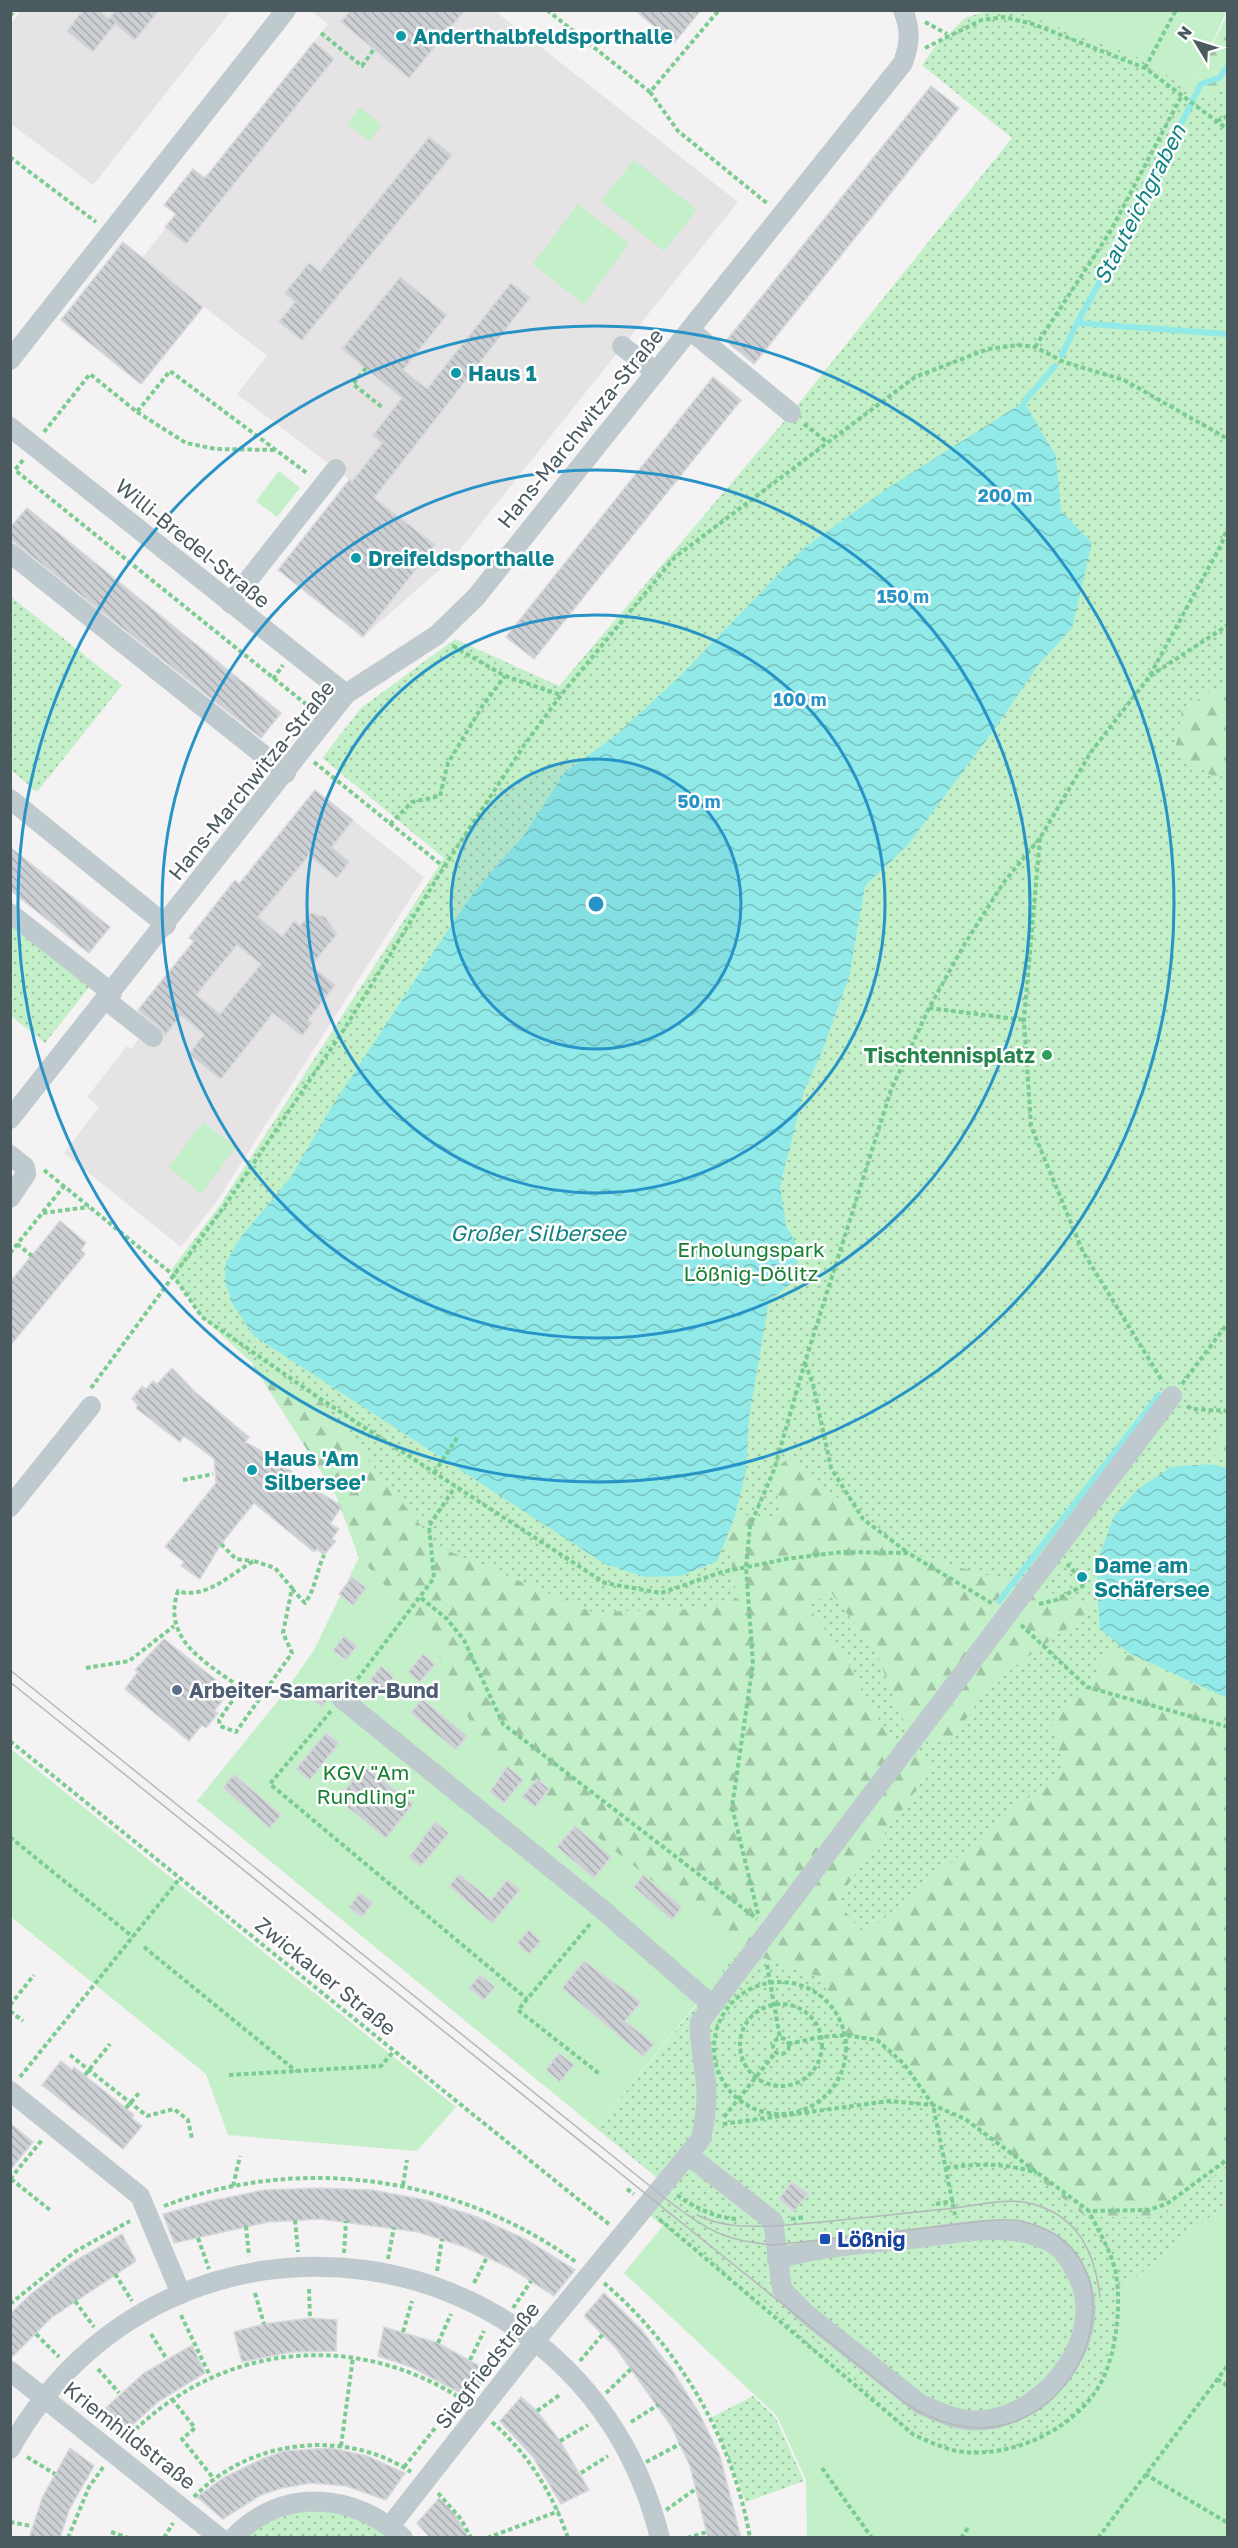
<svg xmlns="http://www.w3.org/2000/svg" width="1238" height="2548" font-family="'Golos Text',sans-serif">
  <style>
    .education { fill: #e5e3e4 }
    .grass { fill: url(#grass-dots) }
    .forest { fill: url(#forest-firs) }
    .garden { fill: #c3efc9 }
    .water { fill: url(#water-waves) }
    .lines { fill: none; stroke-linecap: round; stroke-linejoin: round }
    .stream { stroke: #91eae8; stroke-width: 6 }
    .building { fill: url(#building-back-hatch); stroke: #d6d9dc; stroke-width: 1.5; fill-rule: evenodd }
    .path { stroke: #7bcc91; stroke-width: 4; stroke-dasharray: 4.5 3; stroke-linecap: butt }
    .minor { stroke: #becacd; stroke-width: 20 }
    .tram { stroke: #b4b8bb; stroke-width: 1.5 }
    .ring { fill: none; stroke: #2893c6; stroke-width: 3 }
    .culture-dot { fill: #0f9aa8; stroke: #fff; stroke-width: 2 }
    .leisure-dot { fill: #2e9e5b; stroke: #fff; stroke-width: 2 }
    .service-dot { fill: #5c6f8a; stroke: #fff; stroke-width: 2 }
    .transit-dot { fill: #1a4fb4; stroke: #fff; stroke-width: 2 }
    .labels { text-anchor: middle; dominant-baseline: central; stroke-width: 5; stroke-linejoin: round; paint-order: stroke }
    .culture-label { font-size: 21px; font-weight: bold; fill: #0d838f; stroke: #fff; text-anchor: start }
    .street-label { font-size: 21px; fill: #4a5a5f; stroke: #fff }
    .leisure-label { font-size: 21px; font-weight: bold; fill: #27864d; stroke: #fff; text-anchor: end }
    .park-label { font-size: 21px; fill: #1b8035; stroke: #fff }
    .service-label { font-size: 21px; font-weight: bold; fill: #4e5e75; stroke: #fff; text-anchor: start }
    .transit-label { font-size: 21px; font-weight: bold; fill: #164399; stroke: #fff; text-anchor: start }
    .water-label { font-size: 22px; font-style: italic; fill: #118481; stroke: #fff }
    .centre { fill: #2893c6; stroke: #fff; stroke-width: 3 }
    .ring-label { font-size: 18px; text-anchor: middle; font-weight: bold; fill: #2893c6; stroke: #fff; stroke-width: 5; stroke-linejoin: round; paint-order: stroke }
  </style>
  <defs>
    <pattern id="grass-dots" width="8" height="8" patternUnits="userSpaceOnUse" patternTransform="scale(1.5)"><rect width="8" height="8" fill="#c3efc9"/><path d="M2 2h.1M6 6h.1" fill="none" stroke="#a0c5a6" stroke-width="1.8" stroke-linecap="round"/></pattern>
    <pattern id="forest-firs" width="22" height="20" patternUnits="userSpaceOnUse" patternTransform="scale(1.5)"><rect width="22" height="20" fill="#c3efc9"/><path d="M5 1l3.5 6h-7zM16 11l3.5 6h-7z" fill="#a0c5a6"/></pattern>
    <pattern id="water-waves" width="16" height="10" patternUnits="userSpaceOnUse" patternTransform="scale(1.5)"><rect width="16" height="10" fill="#91eae8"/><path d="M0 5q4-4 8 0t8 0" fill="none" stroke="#78c1bf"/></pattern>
    <pattern id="building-back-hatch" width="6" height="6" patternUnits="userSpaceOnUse" patternTransform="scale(1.5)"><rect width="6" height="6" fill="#ccd0d4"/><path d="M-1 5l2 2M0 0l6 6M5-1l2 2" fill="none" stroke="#a8acaf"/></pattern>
  </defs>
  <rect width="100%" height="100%" fill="#f4f2f2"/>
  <g class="education">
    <polygon points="21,11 231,11 93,185 11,124 11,24"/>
    <polygon points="311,11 495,11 738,202 454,557 363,637 278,570 349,479 237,394 267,356 142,258 328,24"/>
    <polygon points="315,790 424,877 217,1201 181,1247 64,1153 99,1107 87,1097 127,1046 131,1049 141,1036 136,1014"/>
  </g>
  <g class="grass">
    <path d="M987 11H1016L1060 26 1140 58 1191 90 1227 15V2203L1117 2293C1116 2320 1116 2350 1104 2375 1079 2428 1014 2460 957 2451 942 2449 928 2441 914 2435L644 2210 658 2192 655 2176 596 2128 703 1997 481 1745 428 1633 359 1557 336 1495 253 1364 202 1317 172 1274V1269L220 1205 444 858 322 758 361 708 455 639 559 686 791 413 1012 138 922 65 934 48 965 18Z"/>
    <polygon points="10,596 122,685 37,792 11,770"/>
    <polygon points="10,913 95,980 45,1043 11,1016"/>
    <polygon points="753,2396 775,2417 804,2481 746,2502 712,2417"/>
    <polygon points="308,2509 352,2514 392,2538 245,2538 266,2522"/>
  </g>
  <g class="forest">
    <polygon points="1227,15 1227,54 1224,60 1227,81 1214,100 1191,90"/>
    <polygon points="1213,690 1227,693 1227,776 1214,777 1175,752 1182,710"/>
    <polygon points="252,1364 319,1398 437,1546 592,1612 698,1609 737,1599 723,1512 781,1520 774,1470 788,1459 908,1553 1097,1606 988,1686 949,1745 907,1730 876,1652 830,1591 808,1607 844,1655 883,1728 932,1768 836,1901 865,1934 1064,1768 1052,1723 1087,1687 1111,1647 1227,1699 1227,2167 1158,2217 1086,2217 965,2119 933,2105 904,2064 877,2040 845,2035 837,2013 821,1996 832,1981 740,1950 481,1745 428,1633 359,1557 336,1495"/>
    <polygon points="1227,1424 1227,1463 1211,1453"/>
  </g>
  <g class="garden">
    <polygon points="1227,10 1191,90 1140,58 1016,11"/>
    <polygon points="360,107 382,125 369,141 347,124"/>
    <polygon points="634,160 697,210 664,251 601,201"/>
    <polygon points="578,204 629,244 584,304 533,264"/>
    <polygon points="279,471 300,488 277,517 256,501"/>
    <polygon points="203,1122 236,1147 201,1194 169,1167"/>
    <polygon points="359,1557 428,1633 481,1745 740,1950 596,2128 197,1801 285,1692 314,1650"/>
    <polygon points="10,1748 456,2107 417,2151 228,2135 206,2074 11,1917"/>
    <path d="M1227 2203V2537H807L806 2480 777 2416 624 2273 663 2226 914 2435C928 2441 942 2449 957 2451 1014 2460 1079 2427 1104 2375 1116 2350 1116 2320 1117 2293Z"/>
  </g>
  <g class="water">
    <polygon points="1024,402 1056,456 1061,511 1092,543 1072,628 1039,664 994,730 908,845 865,886 849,977 823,1049 804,1091 780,1186 786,1226 800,1250 794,1281 769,1301 749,1417 746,1471 734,1519 717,1561 681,1576 645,1577 605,1564 254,1336 232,1303 225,1281 226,1262 241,1237 291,1177 331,1108 454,921 474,892 524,835 565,772 615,736 678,678 804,548 885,490"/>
    <polygon points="1209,1464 1227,1468 1227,1698 1129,1653 1100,1629 1096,1565 1114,1516 1138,1489 1171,1467"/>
  </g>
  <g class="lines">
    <g class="stream">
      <polyline points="1077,323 1228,334"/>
      <polyline points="1062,355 1077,323 1127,233 1201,84 1219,78 1228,66"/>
      <polyline points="1024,402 1055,366"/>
      <polyline points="999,1601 1159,1395"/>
    </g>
  </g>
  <g class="building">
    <polygon points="83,10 98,10 109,19 116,10 159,10 135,40 115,24 93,52 67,31"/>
    <polygon points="351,10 465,10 409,78 341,22"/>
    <polygon points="635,10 701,10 674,43"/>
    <polygon points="314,42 334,59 186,244 165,227 176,214 164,205 193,169 205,178"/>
    <polygon points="931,86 959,108 754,364 726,341"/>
    <polygon points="429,137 452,155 302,340 279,322 295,302 285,293 309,263 320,272"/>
    <polygon points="123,242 203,307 141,384 61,320"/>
    <polygon points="400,277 447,315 403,370 427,389 511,283 530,298 374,498 435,545 363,637 278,570 350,479 352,481 382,443 373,435 402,398 342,349"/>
    <polygon points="713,377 741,400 534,659 506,637"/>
    <polygon points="27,508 281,713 261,738 10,539 10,528"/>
    <path d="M315 790 353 820 332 847 349 862 337 878 309 855 258 917 282 937 294 921 300 926 311 913 325 917 337 934 311 966 335 985 308 1020 312 1023 302 1036 273 1013 221 1079 189 1054 204 1034 181 1015 165 1035 160 1028 138 1010 194 941 189 938 235 880 239 884ZM237 945 261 964 220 1014 196 995Z"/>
    <polygon points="10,847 110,927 89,953 10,890"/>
    <polygon points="60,1221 86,1243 81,1250 85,1254 10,1346 10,1282"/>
    <polygon points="172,1368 195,1392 249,1437 245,1442 260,1450 275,1467 280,1462 311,1487 342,1506 330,1524 339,1529 332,1539 336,1541 324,1555 317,1549 314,1552 254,1503 221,1544 200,1579 181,1566 184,1562 165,1547 216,1483 214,1459 184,1436 180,1442 136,1408 138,1405 132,1399 142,1386 146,1389 153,1381 157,1384"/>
    <polygon points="352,1577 366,1588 353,1605 339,1594"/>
    <polygon points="344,1636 357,1646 346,1660 333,1650"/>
    <polygon points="164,1639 230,1691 214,1711 218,1713 206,1728 202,1725 189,1741 125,1689 138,1672 135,1670"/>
    <polygon points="423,1654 435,1664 420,1682 408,1672"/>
    <polygon points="381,1666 394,1677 383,1690 370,1680"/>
    <polygon points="321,1683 333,1692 322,1707 310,1697"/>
    <polygon points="422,1699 467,1736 456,1750 411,1713"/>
    <polygon points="326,1733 339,1743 310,1780 296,1769"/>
    <polygon points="507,1766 523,1780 504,1803 490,1792"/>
    <polygon points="365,1767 413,1804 386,1838 337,1799"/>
    <polygon points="234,1774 281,1815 270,1828 223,1788"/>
    <polygon points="537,1779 549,1789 535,1807 522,1797"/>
    <polygon points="435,1822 449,1833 421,1866 409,1857"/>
    <polygon points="575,1826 611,1857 594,1878 557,1847"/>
    <polygon points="459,1874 491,1900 507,1880 520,1890 492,1923 449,1886"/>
    <polygon points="643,1875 682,1907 672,1920 634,1887"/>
    <polygon points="360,1893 373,1903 362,1917 349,1907"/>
    <polygon points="529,1930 541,1941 529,1954 517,1943"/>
    <polygon points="584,1961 641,2002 625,2021 654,2044 643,2056 562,1988"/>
    <polygon points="480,1975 495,1987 484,2000 469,1988"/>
    <polygon points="559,2053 574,2065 560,2082 546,2070"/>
    <polygon points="61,2061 72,2070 74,2067 134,2115 132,2118 142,2126 123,2149 42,2085"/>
    <polygon points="10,2123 33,2142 10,2170"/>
    <polygon points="792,2182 808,2194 794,2211 779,2199"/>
    <polygon points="321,2188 372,2190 426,2200 477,2217 527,2240 575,2270 554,2296 512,2269 465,2247 418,2232 320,2219 268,2222 174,2243 163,2214 211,2201 264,2190"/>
    <polygon points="122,2234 136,2261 51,2318 10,2359 10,2314 31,2294 73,2262"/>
    <polygon points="604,2293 640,2328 672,2370 698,2411 720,2456 741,2538 708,2538 690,2466 671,2426 616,2348 584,2316"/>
    <polygon points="310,2318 337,2320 336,2351 292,2352 242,2362 234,2332 264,2324"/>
    <polygon points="384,2327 438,2343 490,2372 470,2398 411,2367 378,2356"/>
    <polygon points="192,2345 205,2373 159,2401 120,2436 97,2416 144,2373"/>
    <polygon points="521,2397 537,2411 560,2441 589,2490 561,2504 533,2457 500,2421"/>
    <polygon points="70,2448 94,2466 69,2510 60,2538 29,2538 43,2496"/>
    <polygon points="331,2448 367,2456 405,2473 386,2500 346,2486 311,2483 282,2488 261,2495 223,2519 197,2497 223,2478 262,2459 284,2451"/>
    <polygon points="439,2498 455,2515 469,2538 430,2538 417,2523"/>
  </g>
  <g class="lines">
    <g class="path">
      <polyline points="547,10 650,92 719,10"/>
      <polyline points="10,16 15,10"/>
      <polyline points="925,22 947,34"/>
      <polyline points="321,33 362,66 374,49"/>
      <polyline points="925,48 982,20 1004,17 1033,24 1145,68 1227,129"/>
      <polyline points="1145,68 1176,10"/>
      <polyline points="650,92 678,131 768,204"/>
      <polyline points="1217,121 1228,116"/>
      <polyline points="10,157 96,222"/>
      <polyline points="1035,347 1110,232 1182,95"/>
      <polyline points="366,368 353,384 383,408"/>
      <polyline points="137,412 186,443 216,449 276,450"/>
      <polyline points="804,424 827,442"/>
      <polyline points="44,432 90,374 137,412 170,371 308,474"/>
      <polyline points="23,460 15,470 312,709"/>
      <polyline points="453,646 505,676 561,695"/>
      <polyline points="1150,676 1228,625"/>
      <polyline points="273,679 283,665"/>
      <polyline points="314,762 444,867"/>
      <polyline points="390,824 412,802 440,796 448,763 483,705 505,676"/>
      <polyline points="1040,838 1024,1020 1031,1126 1083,1252 1163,1382"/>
      <polyline points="929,1008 1024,1020"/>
      <polyline points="44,1170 172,1274 202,1317 319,1398 605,1583 661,1593 722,1572 786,1559 842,1552 908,1553 993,1604"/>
      <polyline points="43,1213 89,1207"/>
      <polyline points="17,1244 32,1256"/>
      <polyline points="10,1253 64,1186"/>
      <polyline points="805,1363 813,1384 831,1468 863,1519 907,1552"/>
      <polyline points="1182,1384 1228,1323"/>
      <polyline points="91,1388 226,1204 343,1031 444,867 525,744 561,695 675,557 915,377 988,349 1018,345 1035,347 1064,362 1124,380 1228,439"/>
      <polyline points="1187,1406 1192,1409 1228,1411"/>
      <polyline points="434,1473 459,1435"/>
      <polyline points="183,1480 213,1474"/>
      <polyline points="221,1544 236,1559 253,1561"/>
      <path d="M254 1561 275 1568 292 1588 283 1633 292 1653 236 1732 220 1726 219 1720 241 1688C207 1663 161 1640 178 1591 206 1600 230 1574 254 1561Z"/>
      <path d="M292 1589 305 1603C316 1588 316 1572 324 1555"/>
      <polyline points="421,1598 447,1619 464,1640 503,1724 757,1919"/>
      <polyline points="1039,1604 1056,1600 1086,1584 1067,1564"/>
      <polyline points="1021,1625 1087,1687 1228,1727"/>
      <polyline points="86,1668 129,1661 174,1626"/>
      <polyline points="353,1685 434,1578 429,1526 455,1487"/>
      <polyline points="331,1711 270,1784 527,1999"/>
      <polyline points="10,1741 610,2225"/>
      <polyline points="10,1837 133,1937"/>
      <polyline points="758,1914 732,1807 753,1664 746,1567 750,1526 774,1470 805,1362 891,1090 929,1008 964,945 1004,882 1040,838 1091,752 1149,677 1221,545 1228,527"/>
      <polyline points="590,1924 518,2010 601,2075"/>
      <polyline points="144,1947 296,2071"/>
      <polyline points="767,1965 780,2038"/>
      <circle cx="780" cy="2048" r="66"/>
      <circle cx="781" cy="2045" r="41"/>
      <polyline points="10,2005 34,1975"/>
      <polyline points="10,2011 23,2021"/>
      <circle cx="781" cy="2046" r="8"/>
      <polyline points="788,2044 821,2037 845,2035 877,2040 904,2064 933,2105 955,2215"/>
      <polyline points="70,2055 147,2116 174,2109 188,2120 192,2139"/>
      <polyline points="85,2075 110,2044"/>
      <polyline points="229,2075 381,2066 394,2051"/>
      <polyline points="20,2077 180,1878"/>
      <polyline points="126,2108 139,2093"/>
      <polyline points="724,2117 776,2052"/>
      <polyline points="723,2124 889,2101 933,2105 965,2119 1089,2211 1149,2210 1168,2203 1228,2159"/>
      <path d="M946 2168C978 2163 1006 2163 1037 2173"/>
      <polyline points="10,2179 42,2140"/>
      <polyline points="11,2179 50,2210"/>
      <polyline points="403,2185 407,2160"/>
      <polyline points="233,2186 240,2156"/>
      <polyline points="627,2189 634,2194"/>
      <path d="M677 2195C695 2208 716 2218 738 2219"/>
      <polyline points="936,2204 954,2201"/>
      <path d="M164 2206C302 2153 458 2177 576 2262"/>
      <path d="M659 2219 914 2435C928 2441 942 2448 957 2451 1012 2460 1083 2427 1105 2374 1117 2345 1121 2304 1116 2274 1112 2252 1098 2231 1089 2211"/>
      <polyline points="791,2219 805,2217"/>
      <polyline points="295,2220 298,2252"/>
      <polyline points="246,2226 249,2256"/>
      <polyline points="198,2238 209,2269"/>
      <polyline points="344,2253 346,2221"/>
      <polyline points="388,2259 394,2227"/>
      <polyline points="437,2271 442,2239"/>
      <polyline points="115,2274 132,2301"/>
      <polyline points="474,2283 487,2257"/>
      <path d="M604 2283C679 2347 733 2439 750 2538"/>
      <polyline points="309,2289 310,2318"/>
      <polyline points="255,2293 264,2324"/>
      <polyline points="75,2301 94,2327"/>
      <polyline points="10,2304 76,2251 130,2221"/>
      <polyline points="513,2308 531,2281"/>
      <polyline points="181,2315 210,2376"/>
      <polyline points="403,2332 412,2301"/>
      <polyline points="36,2334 59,2357"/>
      <polyline points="151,2334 166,2358"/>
      <polyline points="438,2343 451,2314"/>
      <polyline points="470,2360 484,2331"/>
      <polyline points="580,2361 603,2334"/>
      <polyline points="98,2369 119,2393"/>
      <polyline points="1217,2379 1228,2386"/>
      <polyline points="606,2393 631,2369"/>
      <polyline points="172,2399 195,2428 182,2439 214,2479"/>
      <polyline points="537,2411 561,2394"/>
      <path d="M492 2422C528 2454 552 2492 568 2538"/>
      <polyline points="631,2422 658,2405"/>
      <path d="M125 2440C217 2343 354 2328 465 2401"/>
      <polyline points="560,2441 588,2425"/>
      <polyline points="341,2446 353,2357"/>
      <polyline points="27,2457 55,2474"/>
      <polyline points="646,2462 680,2444"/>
      <polyline points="404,2467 436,2427"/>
      <polyline points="822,2468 872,2538"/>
      <polyline points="581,2473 608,2456"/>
      <polyline points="1145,2474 1228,2523"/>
      <polyline points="438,2493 461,2519 471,2538"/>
      <path d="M194 2497C249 2439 345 2428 411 2472"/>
      <polyline points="666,2510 697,2488"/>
      <polyline points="10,2522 31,2526"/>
      <polyline points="111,2532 128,2538"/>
      <polyline points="68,2538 89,2487 104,2466"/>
      <polyline points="164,2538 173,2523"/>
      <polyline points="487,2538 559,2511"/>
      <polyline points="687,2538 707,2532"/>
      <polyline points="961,2538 968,2528"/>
      <polyline points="1098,2538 1228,2365"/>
    </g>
    <g class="minor">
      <polyline points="690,330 791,413"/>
      <polyline points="622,346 656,372"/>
      <polyline points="10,360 286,10"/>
      <polyline points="10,427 346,694"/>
      <polyline points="10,553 286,773"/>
      <polyline points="230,603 336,469"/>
      <polyline points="10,799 166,925"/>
      <polyline points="10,913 112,993"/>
      <polyline points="106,1000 153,1037"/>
      <path d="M10 1119 346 694 437 635 476 597 903 63C910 43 911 30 903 10"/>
      <polyline points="10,1155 25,1167 26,1174 10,1198"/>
      <polyline points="10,1507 91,1406"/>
      <polyline points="342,1699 603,1910 712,2005"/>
      <polyline points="10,2091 140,2196 181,2294"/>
      <path d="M688 2155 773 2221 782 2289 804 2312 920 2404C940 2413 962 2423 985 2420 1049 2413 1112 2330 1074 2269 1068 2257 1059 2245 1046 2240 1003 2220 948 2235 903 2240 860 2244 818 2247 777 2259"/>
      <polyline points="10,2371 220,2538"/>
      <path d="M10 2449C168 2167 582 2224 660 2538"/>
      <path d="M390 2526 535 2341 701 2139C705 2120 708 2102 706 2083 704 2062 699 2044 700 2022L1172 1396"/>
      <path d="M233 2538C281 2487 354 2492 403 2538"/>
    </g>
    <g class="tram">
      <path d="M10 1670 666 2199C707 2230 723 2241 775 2245 831 2239 887 2232 943 2226 966 2224 1003 2216 1025 2222 1167 2257 1066 2502 908 2405L10 1682"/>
      <path d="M697 2215C721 2227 748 2227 774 2226 834 2222 895 2214 955 2208 979 2205 1010 2197 1033 2204 1079 2217 1095 2253 1100 2297"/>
    </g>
  </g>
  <circle cx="596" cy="904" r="145" fill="#2893c6" fill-opacity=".12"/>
  <g class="ring">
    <circle cx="596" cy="904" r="145"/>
    <circle cx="596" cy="904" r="289"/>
    <circle cx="596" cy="904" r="434"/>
    <circle cx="596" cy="904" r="578"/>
  </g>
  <g class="culture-dot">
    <circle cx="401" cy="36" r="6"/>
    <circle cx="456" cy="373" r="6"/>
    <circle cx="356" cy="558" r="6"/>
    <circle cx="252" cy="1470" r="6"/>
    <circle cx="1082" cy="1577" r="6"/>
  </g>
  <circle class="leisure-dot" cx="1047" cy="1055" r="6"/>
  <circle class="service-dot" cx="177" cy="1690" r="6"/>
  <rect class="transit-dot" x="819" y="2233" width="12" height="12" rx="3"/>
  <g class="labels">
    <g class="culture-label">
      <text x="413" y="36">Anderthalbfeldsporthalle</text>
      <text x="468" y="373">Haus 1</text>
      <text x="368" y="558">Dreifeldsporthalle</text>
      <text x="264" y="1458">Haus 'Am<tspan x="264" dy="24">Silbersee'</tspan></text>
      <text x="1094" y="1565">Dame am<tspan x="1094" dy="24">Schäfersee</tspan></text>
    </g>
    <g class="street-label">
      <text transform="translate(580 428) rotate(-51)">Hans-Marchwitza-Straße</text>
      <text transform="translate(193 543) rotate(39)">Willi-Bredel-Straße</text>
      <text transform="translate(251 780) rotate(-51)">Hans-Marchwitza-Straße</text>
      <text transform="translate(326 1976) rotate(39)">Zwickauer Straße</text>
      <text transform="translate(487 2365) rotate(-52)">Siegfriedstraße</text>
      <text transform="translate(130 2435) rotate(38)">Kriemhildstraße</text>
    </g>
    <g class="leisure-label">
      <text x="1035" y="1055">Tischtennisplatz</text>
    </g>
    <g class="park-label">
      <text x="751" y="1249">Erholungspark<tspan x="751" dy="24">Lößnig-Dölitz</tspan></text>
      <text x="366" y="1772">KGV "Am<tspan x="366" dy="24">Rundling"</tspan></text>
    </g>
    <g class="service-label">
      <text x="189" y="1690">Arbeiter-Samariter-Bund</text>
    </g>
    <g class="transit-label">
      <text x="837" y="2239">Lößnig</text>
    </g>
    <g class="water-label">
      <text transform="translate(1139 204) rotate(-63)">Stauteichgraben</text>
      <text x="538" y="1232">Großer Silbersee</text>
    </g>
  </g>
  <circle cx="596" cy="904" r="9" class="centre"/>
  <g class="ring-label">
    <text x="1005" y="502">200 m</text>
    <text x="903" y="603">150 m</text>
    <text x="800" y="706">100 m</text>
    <text x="699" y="808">50 m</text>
  </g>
  <rect width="1238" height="2548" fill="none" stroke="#4a5a5f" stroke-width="24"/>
  <g transform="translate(1196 42) rotate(308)" stroke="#ffffff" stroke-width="4.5" paint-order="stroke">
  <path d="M0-4.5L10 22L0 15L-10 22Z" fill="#4a5a5f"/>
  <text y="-9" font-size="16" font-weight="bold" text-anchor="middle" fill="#4a5a5f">N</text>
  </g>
</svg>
